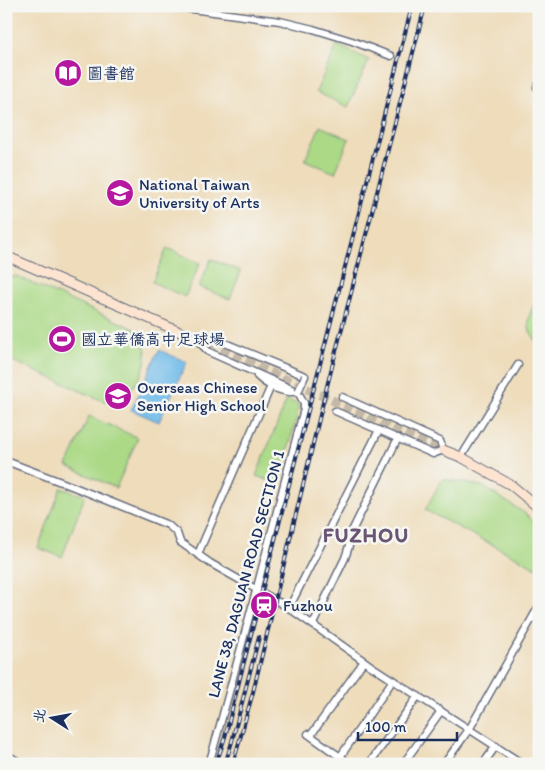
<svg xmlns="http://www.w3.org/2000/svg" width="545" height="770" font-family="Itim,'LXGW WenKai TC',sans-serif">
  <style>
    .green { fill: #abd986; stroke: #638472 }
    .water { fill: #70bbe9; stroke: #4675a4 }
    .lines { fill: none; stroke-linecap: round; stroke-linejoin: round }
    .secondary-tunnel { stroke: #c4b9a8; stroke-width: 9; stroke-dasharray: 9 4.5; stroke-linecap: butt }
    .minor-casing { stroke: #656c7e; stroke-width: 9 }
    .secondary-casing { stroke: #656c7e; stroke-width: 11 }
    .minor { stroke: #fff; stroke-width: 6 }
    .secondary { stroke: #fde4d1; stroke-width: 9 }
    .rail-casing { stroke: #1b2f5e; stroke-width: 4 }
    .rail { stroke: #f6f6f2; stroke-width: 2; stroke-dasharray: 5.5; stroke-linecap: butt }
    .minor-bridge-casing { stroke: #656c7e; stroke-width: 9; stroke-linecap: butt }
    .minor-bridge { stroke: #fff; stroke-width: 6 }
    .labels { text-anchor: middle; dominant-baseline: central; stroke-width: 5; stroke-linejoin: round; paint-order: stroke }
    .poi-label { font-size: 16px; fill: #1b2f5e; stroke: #f6f6f2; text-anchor: start }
    .street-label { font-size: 16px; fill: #1b2f5e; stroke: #f6f6f2 }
    .district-label { font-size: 21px; font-weight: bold; letter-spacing: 1px; fill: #695674; stroke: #f6f6f2 }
  </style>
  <rect width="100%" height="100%" fill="#f6f6f2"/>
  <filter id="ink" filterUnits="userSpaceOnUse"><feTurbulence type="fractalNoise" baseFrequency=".02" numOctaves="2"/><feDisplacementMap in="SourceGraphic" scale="10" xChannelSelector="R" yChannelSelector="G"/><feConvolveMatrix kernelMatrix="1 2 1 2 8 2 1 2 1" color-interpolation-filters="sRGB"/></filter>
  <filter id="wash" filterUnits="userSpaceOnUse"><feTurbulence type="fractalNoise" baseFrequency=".0096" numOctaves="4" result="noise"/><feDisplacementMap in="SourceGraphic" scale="20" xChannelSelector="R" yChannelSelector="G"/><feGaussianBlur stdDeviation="1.12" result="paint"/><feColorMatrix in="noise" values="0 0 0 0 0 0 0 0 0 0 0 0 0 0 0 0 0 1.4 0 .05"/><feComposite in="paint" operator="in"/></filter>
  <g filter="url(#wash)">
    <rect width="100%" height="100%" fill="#eedcba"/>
    <g class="green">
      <polygon points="337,45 369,60 348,107 316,92"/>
      <polygon points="320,126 349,139 335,173 305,160"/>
      <polygon points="167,248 200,263 185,297 152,282"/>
      <polygon points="211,259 241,271 230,299 199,287"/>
      <path d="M16 276 139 331C142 339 147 348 146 357 145 372 135 389 122 396 116 399 109 400 103 401L6 358V278Z"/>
      <path d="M539 295V343C521 329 530 311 539 295Z"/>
      <polygon points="287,399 298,405 299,408 279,484 256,476"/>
      <polygon points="89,416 138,438 116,488 67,466"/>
      <polygon points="442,479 482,486 526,514 539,527 539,569 425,510"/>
      <polygon points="61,488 85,496 62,557 38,548"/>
    </g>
    <polygon class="water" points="159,350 187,362 159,422 131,410"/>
  </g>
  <g filter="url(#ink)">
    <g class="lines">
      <polyline class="secondary-tunnel" points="196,339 443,450"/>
      <g class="minor-casing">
        <g id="minor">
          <polyline points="169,6 280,21 313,29 352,41 391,56"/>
          <polyline points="537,87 539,84"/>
          <polyline points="196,339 209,352 298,392"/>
          <polyline points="196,339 215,339 305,376"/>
          <path d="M257 376C267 386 282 393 297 392"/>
          <polyline points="335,411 433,454 443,450 440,441 342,397"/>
          <polyline points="461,457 518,365"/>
          <polyline points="6,461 74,487 168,525 177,533 180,542 210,563 289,608 371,666 523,764"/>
          <polyline points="198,554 271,386"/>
          <polyline points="289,608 379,430"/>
          <polyline points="313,624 345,558 349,546 348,539 398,438"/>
          <polyline points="308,734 350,764"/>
          <polyline points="311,735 364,661"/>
          <polyline points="6,754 22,764"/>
          <polyline points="340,757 393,680"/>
          <path d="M209 764C243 646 272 527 304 409V403L298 392"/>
          <polyline points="369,764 418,696"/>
          <polyline points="403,764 441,711"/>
          <polyline points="444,764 470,728 539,606"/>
          <polyline points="483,764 496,746"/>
        </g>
      </g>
      <g class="secondary-casing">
        <g id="secondary">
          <polyline points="6,256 196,339"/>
          <polyline points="443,450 461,457 511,485 539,508"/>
        </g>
      </g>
      <use href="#minor" class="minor"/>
      <use href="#secondary" class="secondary"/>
      <g class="rail-casing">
        <g id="rail">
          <path d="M216 764 225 737C286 493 350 250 412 6"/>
          <polyline points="225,764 231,745 259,637"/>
          <polyline points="233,764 253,692 326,390 425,6"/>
        </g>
      </g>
      <use href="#rail" class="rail"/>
      <g class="minor-bridge-casing">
        <polyline id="minor-bridge" points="298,392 305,376"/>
      </g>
      <use href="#minor-bridge" class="minor-bridge"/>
    </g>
  </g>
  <defs>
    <g id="library-disc" transform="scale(1.4375)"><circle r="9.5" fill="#b5179e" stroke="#f6f6f2"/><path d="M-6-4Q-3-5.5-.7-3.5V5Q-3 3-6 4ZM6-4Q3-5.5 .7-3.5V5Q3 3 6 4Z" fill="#fff"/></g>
    <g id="university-disc" transform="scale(1.4375)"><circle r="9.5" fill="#b5179e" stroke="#f6f6f2"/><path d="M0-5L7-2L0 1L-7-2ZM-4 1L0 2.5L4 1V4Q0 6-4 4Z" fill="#fff"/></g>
    <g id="stadium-disc" transform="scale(1.4375)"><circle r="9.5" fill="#b5179e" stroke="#f6f6f2"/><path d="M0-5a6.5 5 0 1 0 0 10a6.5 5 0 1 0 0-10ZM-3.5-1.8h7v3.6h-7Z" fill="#fff"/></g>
    <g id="school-disc" transform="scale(1.4375)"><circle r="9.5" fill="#b5179e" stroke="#f6f6f2"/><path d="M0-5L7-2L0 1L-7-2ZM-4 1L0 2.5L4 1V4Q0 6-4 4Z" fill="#fff"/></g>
    <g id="station-disc" transform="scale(1.4375)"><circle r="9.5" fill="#b5179e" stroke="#f6f6f2"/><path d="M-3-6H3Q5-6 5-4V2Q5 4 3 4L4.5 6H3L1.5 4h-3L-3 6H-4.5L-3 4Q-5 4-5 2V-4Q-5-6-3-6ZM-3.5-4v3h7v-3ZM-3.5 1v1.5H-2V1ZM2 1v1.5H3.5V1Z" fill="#fff"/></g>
  </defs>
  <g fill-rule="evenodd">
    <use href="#library-disc" x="68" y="73"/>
    <use href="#university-disc" x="120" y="193"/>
    <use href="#stadium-disc" x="62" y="339"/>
    <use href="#school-disc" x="118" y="396"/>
    <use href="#station-disc" x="264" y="605"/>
  </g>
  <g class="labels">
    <g class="poi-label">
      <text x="87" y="73">圖書館</text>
      <text x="139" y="184">National Taiwan<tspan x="139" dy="18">University of Arts</tspan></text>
      <text x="81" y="339">國立華僑高中足球場</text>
      <text x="137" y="387">Overseas Chinese<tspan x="137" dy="18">Senior High School</tspan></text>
      <text x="283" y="605">Fuzhou</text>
    </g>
    <g class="street-label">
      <text transform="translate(246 574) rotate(-75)">LANE 38, DAGUAN ROAD SECTION 1</text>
    </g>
    <g class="district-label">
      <text x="366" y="534">FUZHOU</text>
    </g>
  </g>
  <rect width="545" height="770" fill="none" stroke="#f6f6f2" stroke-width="25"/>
  <g transform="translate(52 718) rotate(281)" stroke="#f6f6f2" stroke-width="4" paint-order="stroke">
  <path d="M0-4L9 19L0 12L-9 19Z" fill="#1b2f5e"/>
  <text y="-8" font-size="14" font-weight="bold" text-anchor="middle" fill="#1b2f5e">北</text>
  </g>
  <path d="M358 732v8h99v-8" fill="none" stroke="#1b2f5e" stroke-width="2.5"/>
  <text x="365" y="732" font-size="15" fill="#1b2f5e" stroke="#f6f6f2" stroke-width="4" paint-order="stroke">100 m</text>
</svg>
